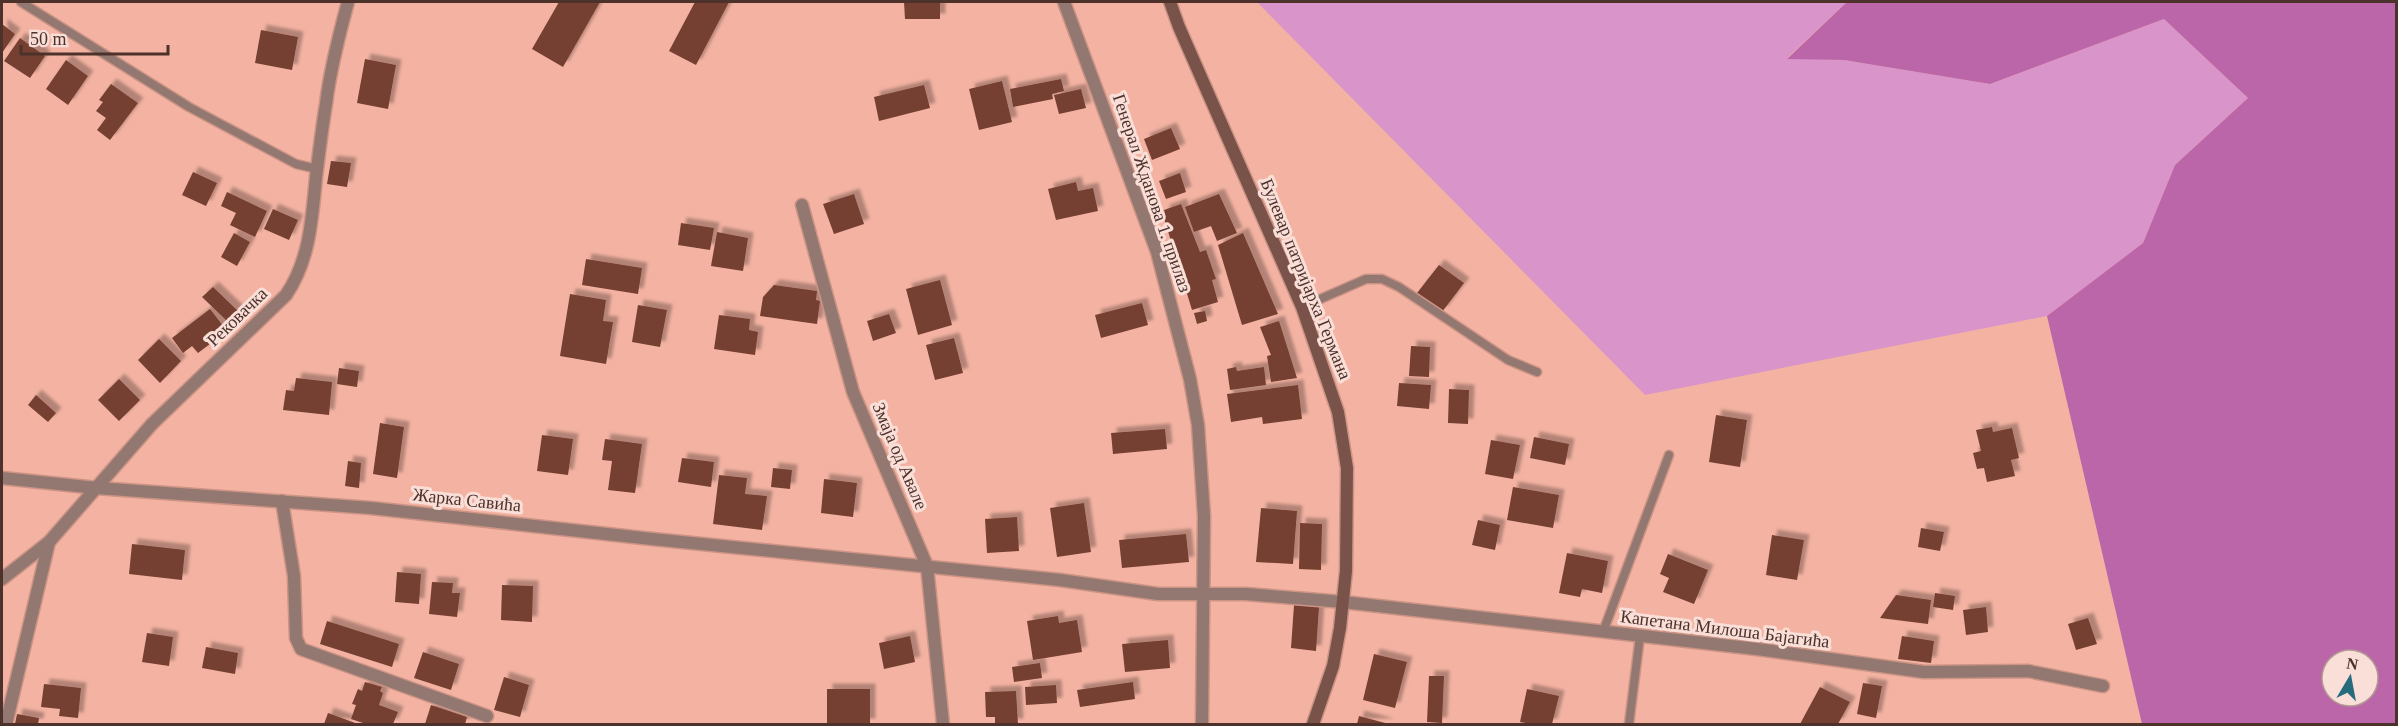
<svg xmlns="http://www.w3.org/2000/svg" width="2398" height="726" font-family="Georgia,serif">
  <style>
    .green { fill: #d995c9 }
    .forest { fill: #bb66a9; fill-rule: evenodd }
    .building { fill: #753f31; filter: url(#shadow) }
    .lines { fill: none; stroke-linecap: round; stroke-linejoin: round }
    .service-casing { stroke: #cc9485; stroke-width: 11 }
    .minor-casing { stroke: #cc9485; stroke-width: 15 }
    .secondary-casing { stroke: #cc9485; stroke-width: 15 }
    .service { stroke: #937871; stroke-width: 8 }
    .minor { stroke: #937871; stroke-width: 12 }
    .secondary { stroke: #795349; stroke-width: 12 }
    .labels { text-anchor: middle; dominant-baseline: central; stroke-width: 6; stroke-linejoin: round; paint-order: stroke }
    .street-label { font-size: 18px; fill: #4c322b; stroke: #fadfd8 }
  </style>
  <defs>
    <filter id="shadow"><feDropShadow dx="5.5" dy="-5.5" stdDeviation="1.5" flood-color="#0004"/></filter>
  </defs>
  <rect width="100%" height="100%" fill="#f4b3a2"/>
  <polygon class="green" points="1257,2 1847,2 1787,58 1844,60 1990,84 2164,19 2248,98 2175,165 2143,243 2047,316 1645,395"/>
  <path class="forest" d="M1847 2H2396V724H2142L2047 316 2143 243 2175 165 2248 98 2164 19 1990 84 1844 60 1787 59ZM2332 660H2368V696H2332Z"/>
  <g class="building">
    <polygon points="559,2 600,2 563,67 532,49"/>
    <polygon points="695,2 729,2 696,65 669,51"/>
    <polygon points="904,2 940,2 940,19 905,19"/>
    <polygon points="2,24 15,34 2,53"/>
    <polygon points="261,30 298,37 292,70 255,63"/>
    <polygon points="20,38 45,56 30,78 4,61"/>
    <polygon points="365,59 396,65 388,109 357,103"/>
    <polygon points="66,60 88,76 68,105 46,89"/>
    <polygon points="1061,79 1064,91 1052,94 1053,99 1013,107 1010,89"/>
    <polygon points="1002,81 1012,122 979,130 969,89"/>
    <polygon points="111,84 138,103 110,140 97,130 106,118 96,111 103,102 99,100"/>
    <polygon points="924,85 930,108 879,121 874,97"/>
    <polygon points="1081,89 1086,108 1059,114 1054,95"/>
    <polygon points="1171,128 1180,149 1152,160 1144,139"/>
    <polygon points="331,161 351,163 347,187 327,184"/>
    <polygon points="193,172 217,183 206,206 182,195"/>
    <polygon points="1180,173 1186,192 1166,199 1159,181"/>
    <polygon points="1076,182 1078,191 1093,188 1098,211 1056,220 1048,189"/>
    <polygon points="227,192 267,211 255,237 230,225 236,213 221,206"/>
    <polygon points="854,194 864,224 834,234 823,204"/>
    <polygon points="1219,194 1237,233 1217,241 1211,226 1194,232 1185,207"/>
    <polygon points="1181,204 1200,252 1206,250 1216,279 1212,280 1218,302 1192,310 1163,215 1165,214 1164,210"/>
    <polygon points="273,209 298,220 289,240 264,229"/>
    <polygon points="681,223 714,228 710,250 678,245"/>
    <polygon points="717,232 748,238 743,271 711,266"/>
    <polygon points="234,233 250,242 237,266 221,257"/>
    <polygon points="1243,233 1278,314 1242,325 1218,245"/>
    <polygon points="586,259 642,268 638,294 582,285"/>
    <polygon points="1439,265 1464,283 1442,312 1417,293"/>
    <polygon points="940,280 952,325 918,335 906,289"/>
    <polygon points="774,285 817,291 816,300 820,301 817,324 760,316 763,297"/>
    <polygon points="213,287 238,311 227,321 202,297"/>
    <polygon points="570,294 606,300 603,321 613,322 606,364 560,356"/>
    <polygon points="1142,303 1148,325 1101,338 1095,315"/>
    <polygon points="638,305 667,310 660,347 632,342"/>
    <polygon points="210,309 227,331 198,353 192,346 183,353 172,338"/>
    <polygon points="1205,311 1207,321 1197,324 1194,313"/>
    <polygon points="889,314 896,333 873,341 867,321"/>
    <polygon points="719,315 750,319 749,330 758,332 755,355 714,349"/>
    <polygon points="1279,321 1297,378 1271,382 1267,356 1271,355 1260,327"/>
    <polygon points="954,338 963,373 935,380 926,345"/>
    <polygon points="159,339 181,361 160,383 138,360"/>
    <polygon points="1411,346 1430,347 1429,377 1409,376"/>
    <polygon points="1236,367 1237,371 1264,367 1266,385 1230,390 1227,369"/>
    <polygon points="339,368 359,371 357,387 337,384"/>
    <polygon points="296,378 332,382 329,415 283,410 286,390 294,391"/>
    <polygon points="119,379 140,400 119,421 98,400"/>
    <polygon points="1399,383 1431,385 1429,409 1397,406"/>
    <polygon points="1298,385 1302,419 1263,424 1262,417 1231,422 1227,394"/>
    <polygon points="1449,389 1469,390 1468,424 1448,423"/>
    <polygon points="36,395 56,413 48,422 28,405"/>
    <polygon points="1716,415 1747,420 1740,467 1709,462"/>
    <polygon points="380,423 404,427 397,478 373,474"/>
    <polygon points="1992,427 1993,432 2012,428 2019,458 2011,460 2015,476 1987,482 1984,468 1977,469 1973,453 1981,451 1976,430"/>
    <polygon points="1165,429 1167,449 1113,454 1111,433"/>
    <polygon points="542,435 573,439 568,475 537,471"/>
    <polygon points="1534,437 1569,444 1565,465 1530,458"/>
    <polygon points="605,439 642,444 635,493 608,490 612,461 602,460"/>
    <polygon points="1491,440 1520,445 1513,479 1485,474"/>
    <polygon points="682,458 714,462 711,487 678,482"/>
    <polygon points="348,461 361,463 359,488 345,486"/>
    <polygon points="773,468 792,470 790,489 771,487"/>
    <polygon points="719,475 747,478 745,494 767,496 762,530 713,524"/>
    <polygon points="824,479 857,483 853,517 821,513"/>
    <polygon points="1513,487 1559,495 1553,528 1507,520"/>
    <polygon points="1084,503 1091,552 1057,557 1050,508"/>
    <polygon points="1261,508 1297,511 1293,564 1256,562"/>
    <polygon points="1017,517 1019,551 987,553 985,519"/>
    <polygon points="1478,520 1500,525 1495,550 1472,545"/>
    <polygon points="1300,523 1322,524 1321,570 1299,569"/>
    <polygon points="1921,528 1944,532 1940,551 1918,547"/>
    <polygon points="1186,534 1189,562 1122,568 1119,540"/>
    <polygon points="1772,535 1804,540 1797,580 1766,575"/>
    <polygon points="132,544 185,550 182,580 129,574"/>
    <polygon points="1567,553 1608,561 1602,593 1582,589 1580,597 1559,593"/>
    <polygon points="1668,554 1708,570 1694,604 1663,592 1669,578 1660,574"/>
    <polygon points="397,572 421,574 419,604 395,602"/>
    <polygon points="432,582 453,583 452,593 460,593 457,617 429,614"/>
    <polygon points="502,585 533,586 532,622 501,620"/>
    <polygon points="1935,593 1955,596 1953,610 1933,607"/>
    <polygon points="1896,595 1931,600 1928,624 1880,618"/>
    <polygon points="1294,605 1319,607 1316,651 1291,648"/>
    <polygon points="1986,607 1988,632 1966,635 1963,610"/>
    <polygon points="1058,616 1059,623 1077,620 1082,652 1033,660 1027,621"/>
    <polygon points="2088,618 2097,644 2076,650 2068,624"/>
    <polygon points="327,621 399,644 392,667 320,644"/>
    <polygon points="147,633 173,637 169,666 142,662"/>
    <polygon points="910,636 915,662 884,669 879,643"/>
    <polygon points="1902,636 1934,641 1931,663 1898,659"/>
    <polygon points="1168,640 1170,668 1125,672 1122,644"/>
    <polygon points="206,647 238,653 235,674 202,668"/>
    <polygon points="423,652 459,664 451,690 414,678"/>
    <polygon points="1374,654 1407,662 1395,708 1363,700"/>
    <polygon points="1040,663 1042,678 1014,682 1012,667"/>
    <polygon points="1429,676 1444,676 1442,723 1427,722"/>
    <polygon points="504,677 529,685 520,717 494,710"/>
    <polygon points="365,682 382,687 380,691 383,693 379,705 398,712 393,724 366,724 351,719 356,705 352,704 358,689 362,691"/>
    <polygon points="1133,682 1135,699 1080,707 1077,690"/>
    <polygon points="1863,683 1882,686 1876,718 1857,714"/>
    <polygon points="44,684 81,688 78,718 59,716 60,709 41,707"/>
    <polygon points="1056,685 1057,703 1026,705 1025,687"/>
    <polygon points="1820,687 1850,702 1838,724 1800,724"/>
    <rect x="827" y="689" width="43" height="35"/>
    <polygon points="1527,689 1559,696 1552,724 1532,724 1520,722"/>
    <polygon points="1016,691 1018,724 995,724 995,717 986,717 985,692"/>
    <polygon points="431,705 467,717 465,724 425,724"/>
    <polygon points="328,713 358,724 324,724"/>
    <polygon points="17,714 39,718 38,724 15,724"/>
    <polygon points="1359,716 1389,724 1357,724"/>
  </g>
  <g class="lines">
    <g class="service-casing">
      <g id="service">
        <polyline points="21,2 189,107 296,164 317,169"/>
        <polyline points="1302,307 1366,279 1382,279 1399,287 1508,360 1537,372"/>
        <polyline points="1603,632 1669,455"/>
        <polyline points="1629,724 1640,636"/>
      </g>
    </g>
    <g class="minor-casing">
      <g id="minor">
        <polyline points="1064,2 1157,252 1190,379 1198,425 1204,516 1202,724"/>
        <polyline points="802,205 853,392 927,566 943,724"/>
        <polyline points="2,478 97,488 371,508 652,539 1060,580 1158,594 1246,594 1343,602 1757,649 1924,672 2028,671 2103,686"/>
        <polyline points="282,501 294,576 296,638 301,649 487,716"/>
        <path d="M2 579 49 542 152 424 286 295C310 260 312 218 316 177 319 153 322 128 326 104 330 70 339 35 348 2"/>
        <polyline points="6,724 49,542"/>
      </g>
    </g>
    <g class="secondary-casing">
      <polyline id="secondary" points="1170,2 1179,27 1302,307 1338,412 1347,468 1346,571 1340,628 1333,666 1313,724"/>
    </g>
    <use href="#service" class="service"/>
    <use href="#minor" class="minor"/>
    <use href="#secondary" class="secondary"/>
  </g>
  <g class="labels">
    <g class="street-label">
      <text transform="translate(1152 193) rotate(71)">Генерал Жданова 1. прилаз</text>
      <text transform="translate(1306 279) rotate(68)">Булевар патријарха Германа</text>
      <text transform="translate(237 317) rotate(-44)">Рековачка</text>
      <text transform="translate(900 456) rotate(67)">Змаја од Авале</text>
      <text transform="translate(467 500) rotate(6)">Жарка Савића</text>
      <text transform="translate(1725 629) rotate(7)">Капетана Милоша Бајагића</text>
    </g>
  </g>
  <rect width="2398" height="726" fill="none" stroke="#4c322b" stroke-width="6"/>
  <g transform="translate(2350 678) rotate(10)"><circle r="28" fill="#fadfd8" stroke="#b49a93" stroke-width="1.5"/>
  <path d="M0-4.5L10 22L0 15L-10 22Z" fill="#276c7c"/>
  <text y="-9" font-size="16" font-weight="bold" text-anchor="middle" fill="#4c322b">N</text>
  </g>
  <path d="M21 45v9h147v-9" fill="none" stroke="#4c322b" stroke-width="3"/>
  <text x="30" y="45" font-size="18" fill="#4c322b" stroke="#fadfd8" stroke-width="4.5" paint-order="stroke">50 m</text>
</svg>
